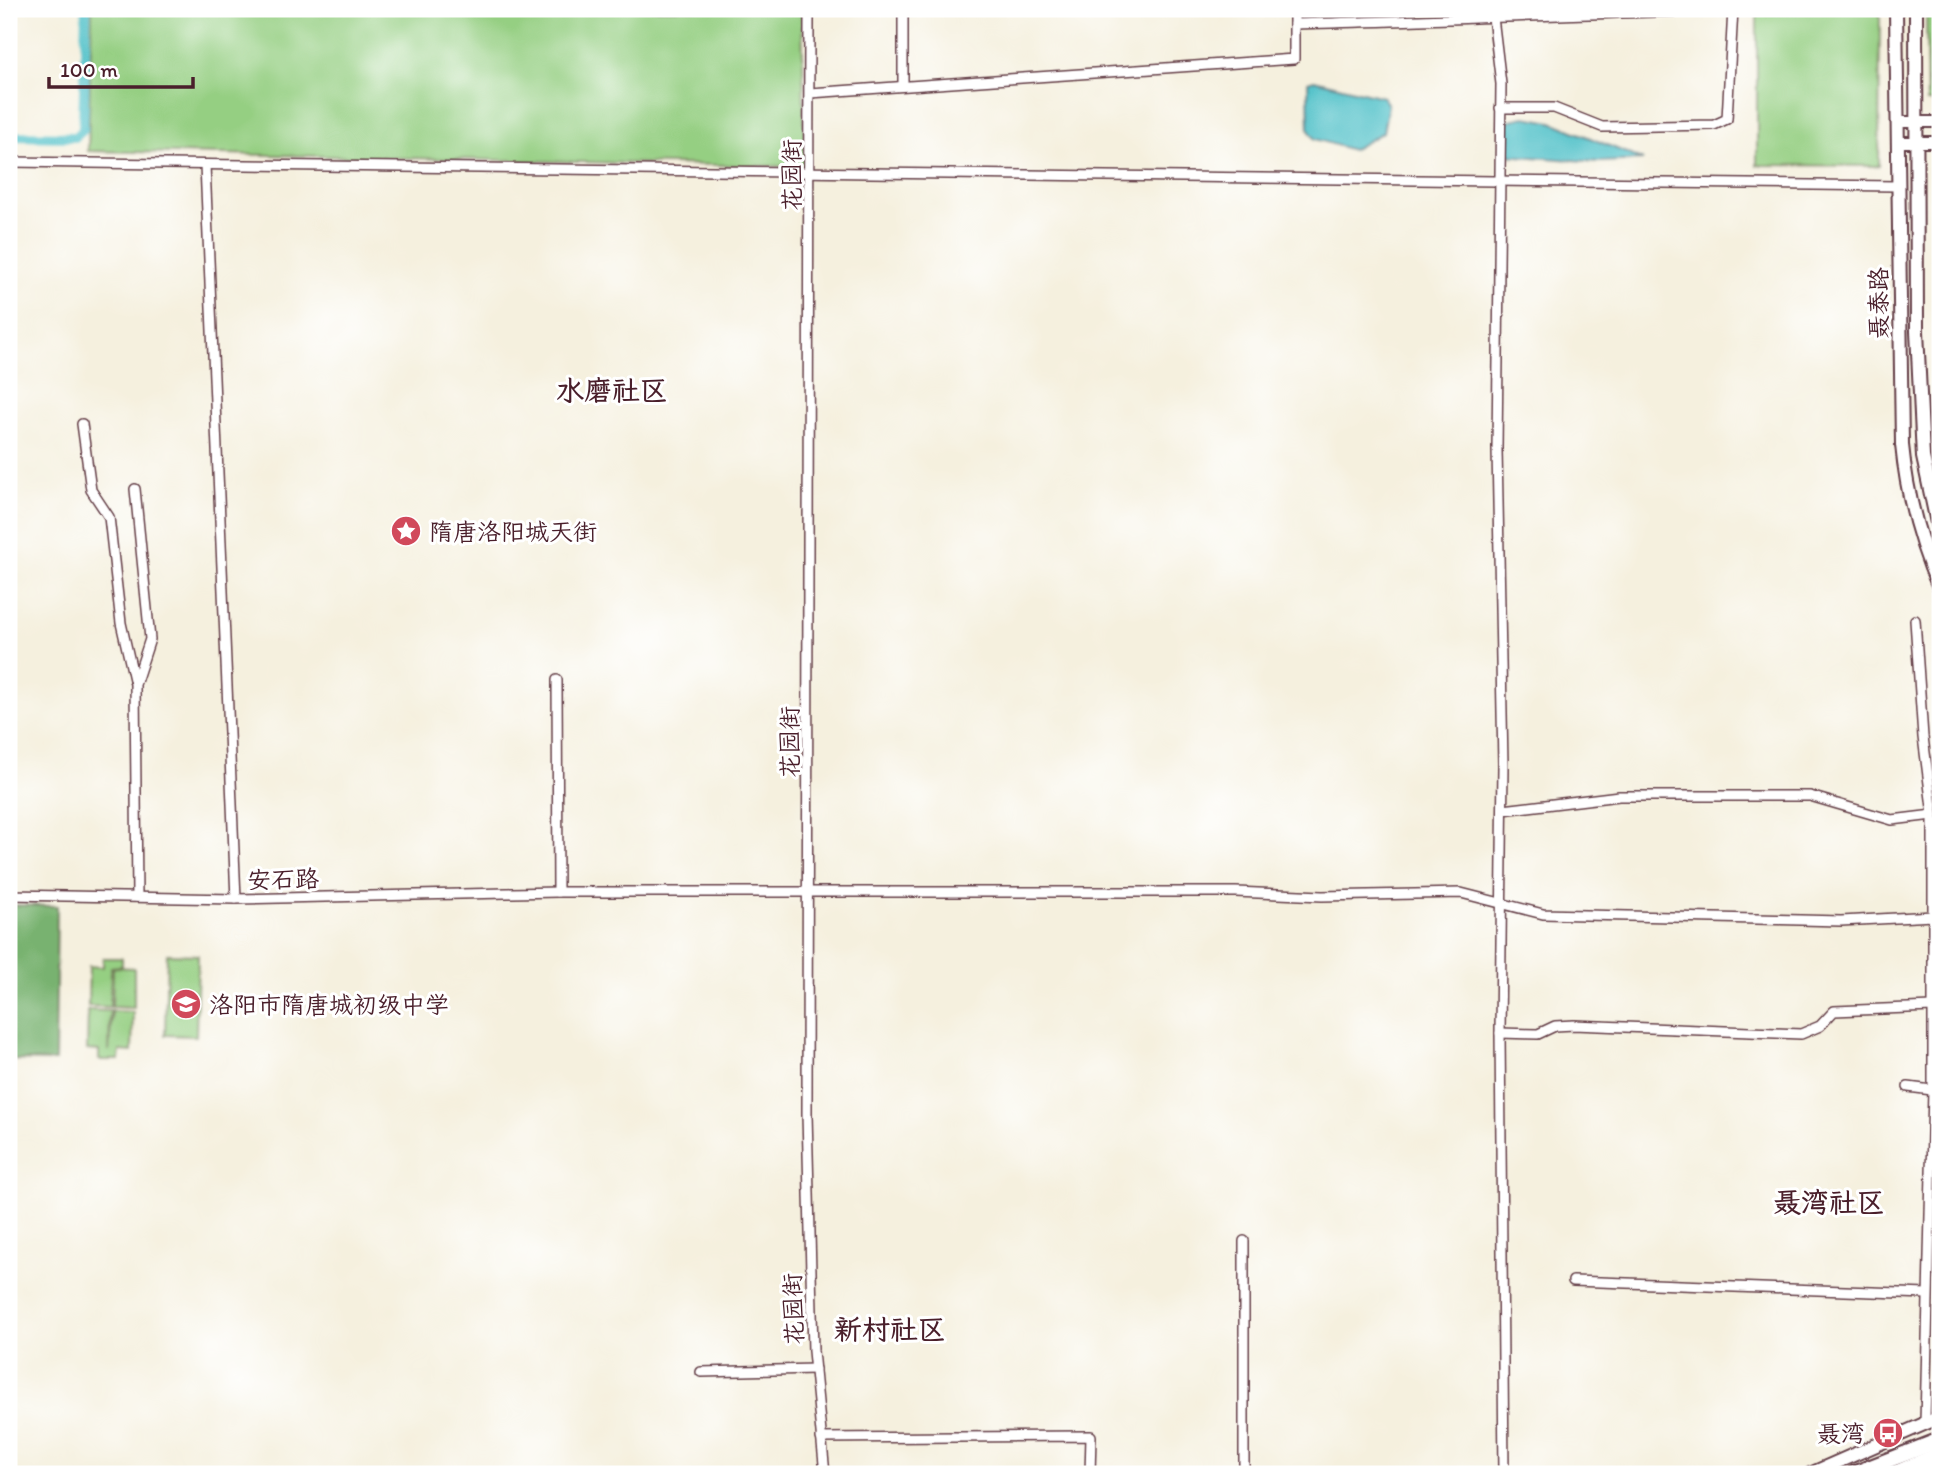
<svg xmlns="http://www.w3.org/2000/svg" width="1949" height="1483" font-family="Itim,'LXGW WenKai TC',sans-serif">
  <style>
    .green { fill: #95cf82; stroke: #707756; stroke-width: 2 }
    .forest { fill: #78b270; stroke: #61684e; stroke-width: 2 }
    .water { fill: #56c3ca; stroke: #50717a; stroke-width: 2 }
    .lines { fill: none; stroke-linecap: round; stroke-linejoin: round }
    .canal { stroke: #56c3ca; stroke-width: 10 }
    .minor-casing { stroke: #643e46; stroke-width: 12 }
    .tertiary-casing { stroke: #643e46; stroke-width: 14 }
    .secondary-casing { stroke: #643e46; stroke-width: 16 }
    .primary-casing { stroke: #643e46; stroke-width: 18 }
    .minor { stroke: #fff; stroke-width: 9 }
    .tertiary { stroke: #fff; stroke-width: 10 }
    .secondary { stroke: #fff; stroke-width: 12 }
    .primary { stroke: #fff; stroke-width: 14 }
    .labels { text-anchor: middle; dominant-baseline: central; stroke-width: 6; stroke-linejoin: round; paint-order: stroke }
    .street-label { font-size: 24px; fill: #4a1f2b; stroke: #fff }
    .poi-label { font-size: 24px; fill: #4a1f2b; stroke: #fff; text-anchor: start }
    .quarter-label { font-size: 28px; font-weight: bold; fill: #4a1f2b; stroke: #fff }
  </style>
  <rect width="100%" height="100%" fill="#fff"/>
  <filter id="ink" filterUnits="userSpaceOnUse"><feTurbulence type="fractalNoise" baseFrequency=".0143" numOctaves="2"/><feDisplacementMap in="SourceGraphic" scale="14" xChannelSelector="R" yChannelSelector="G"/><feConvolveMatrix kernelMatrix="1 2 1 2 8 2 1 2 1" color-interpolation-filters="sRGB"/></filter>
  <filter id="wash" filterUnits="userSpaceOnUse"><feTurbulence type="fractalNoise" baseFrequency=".00686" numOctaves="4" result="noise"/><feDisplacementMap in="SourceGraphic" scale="28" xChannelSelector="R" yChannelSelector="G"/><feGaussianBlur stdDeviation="1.57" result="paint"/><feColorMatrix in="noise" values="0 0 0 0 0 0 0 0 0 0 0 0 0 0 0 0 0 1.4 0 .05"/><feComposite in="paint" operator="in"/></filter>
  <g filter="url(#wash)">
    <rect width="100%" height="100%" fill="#f5f0de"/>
    <g class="green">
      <polygon points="92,9 802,9 805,167 88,151"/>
      <polygon points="1757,9 1880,9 1879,166 1757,165"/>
      <polygon points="1926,9 1940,9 1940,102 1927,102"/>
      <polygon points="167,954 198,955 196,1036 165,1035"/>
      <polygon points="103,958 122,958 122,966 111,967 110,1007 88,1006 89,966 103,967"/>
      <polygon points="113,967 134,968 134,1008 112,1007"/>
      <polygon points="88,1010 110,1011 109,1051 112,1011 133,1012 132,1052 120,1051 119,1060 99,1060 99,1051 87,1050"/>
    </g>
    <polygon class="forest" points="9,905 57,906 55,1061 9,1060"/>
    <g class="water">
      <polygon points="1314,80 1383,97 1388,105 1383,132 1352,150 1315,139 1309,130 1308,82"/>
      <polygon points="1525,117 1552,122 1643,160 1599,162 1505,155 1506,121"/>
    </g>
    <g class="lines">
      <polyline class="canal" points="9,136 75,137 83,130 86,9"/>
    </g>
  </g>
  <g filter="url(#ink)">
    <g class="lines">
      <g class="minor-casing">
        <g id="minor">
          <polyline points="809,9 807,1114 813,1351 825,1474"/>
          <polyline points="903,9 903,86"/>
          <polyline points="1492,9 1501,84 1497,449 1503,765 1500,1033 1504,1474"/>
          <path d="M1294 24C1457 20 1621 11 1784 9"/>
          <polyline points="810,93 1294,59 1294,9"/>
          <polyline points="1500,108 1554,108 1602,127 1714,125 1727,119 1733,9"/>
          <polyline points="9,162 1897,186"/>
          <polyline points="205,165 236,899"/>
          <polyline points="82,424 91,490 109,517 121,623 135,684 137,897"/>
          <polyline points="135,489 150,639 136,682"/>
          <polyline points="1915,620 1923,737 1933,815 1933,1090 1925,1423"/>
          <polyline points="557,680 558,892 1236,892 1322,896 1461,893 1543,914 1841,921 1933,916"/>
          <polyline points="1503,810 1619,796 1810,796 1892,820 1933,815"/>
          <polyline points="9,895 236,899 558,892"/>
          <polyline points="1500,1033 1538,1034 1555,1026 1574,1025 1801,1034 1820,1026 1834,1011 1933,1007"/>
          <polyline points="1908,1087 1940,1091"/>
          <polyline points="1573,1281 1927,1294"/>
          <polyline points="701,1372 815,1369"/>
          <polyline points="821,1438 1091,1436 1090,1474"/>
          <polyline points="1244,1474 1244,1241"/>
        </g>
      </g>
      <g class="tertiary-casing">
        <g id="tertiary">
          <polyline points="1897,122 1940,122"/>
          <polyline points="1898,142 1940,142"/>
        </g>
      </g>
      <g class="secondary-casing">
        <g id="secondary">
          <path d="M1896 9 1902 445C1907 497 1919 542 1940 590"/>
          <polyline points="1916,9 1917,331 1923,457 1940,537"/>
          <polyline points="1810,1474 1940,1417"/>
          <polyline points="1916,1474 1940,1465"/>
        </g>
      </g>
      <g class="primary-casing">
        <g id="primary">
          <polyline points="1853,1474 1940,1440"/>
          <polyline points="1893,1474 1940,1454"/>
        </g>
      </g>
      <use href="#minor" class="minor"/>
      <use href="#tertiary" class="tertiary"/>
      <use href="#secondary" class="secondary"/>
      <use href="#primary" class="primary"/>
    </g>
  </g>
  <defs>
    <g id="sight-disc" transform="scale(1.575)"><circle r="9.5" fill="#d1495b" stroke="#fff"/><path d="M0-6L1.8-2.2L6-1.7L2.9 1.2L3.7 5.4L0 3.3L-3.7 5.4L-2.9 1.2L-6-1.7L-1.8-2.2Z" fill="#fff"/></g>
    <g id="school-disc" transform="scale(1.575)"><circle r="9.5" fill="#d1495b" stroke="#fff"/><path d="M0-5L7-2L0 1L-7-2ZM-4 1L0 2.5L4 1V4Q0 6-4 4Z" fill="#fff"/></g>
    <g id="bus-disc" transform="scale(1.575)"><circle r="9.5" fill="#d1495b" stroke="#fff"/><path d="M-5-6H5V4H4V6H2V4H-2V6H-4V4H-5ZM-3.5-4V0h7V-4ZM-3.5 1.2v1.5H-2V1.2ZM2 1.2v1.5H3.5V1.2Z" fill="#fff"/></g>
  </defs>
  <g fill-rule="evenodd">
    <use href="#sight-disc" x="406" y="531"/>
    <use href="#school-disc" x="186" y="1004"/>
    <use href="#bus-disc" x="1888" y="1433"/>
  </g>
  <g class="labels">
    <g class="street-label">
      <text transform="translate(791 175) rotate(-90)">花园街</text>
      <text transform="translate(1878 303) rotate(-90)">聂泰路</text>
      <text transform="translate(789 742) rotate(-90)">花园街</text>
      <text transform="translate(283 879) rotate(-1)">安石路</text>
      <text transform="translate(793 1309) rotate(-92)">花园街</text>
    </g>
    <g class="poi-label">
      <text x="429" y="531">隋唐洛阳城天街</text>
      <text x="209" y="1004">洛阳市隋唐城初级中学</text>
      <text x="1865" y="1433" text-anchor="end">聂湾</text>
    </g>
    <g class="quarter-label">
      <text x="612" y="390">水磨社区</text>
      <text x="1829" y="1202">聂湾社区</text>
      <text x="890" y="1329">新村社区</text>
    </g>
  </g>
  <rect width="1949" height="1483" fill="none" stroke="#fff" stroke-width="35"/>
  <path d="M49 77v10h144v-10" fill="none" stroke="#4a1f2b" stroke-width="3.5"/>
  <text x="60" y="77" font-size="21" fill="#4a1f2b" stroke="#ffffff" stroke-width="5" paint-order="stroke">100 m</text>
</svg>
